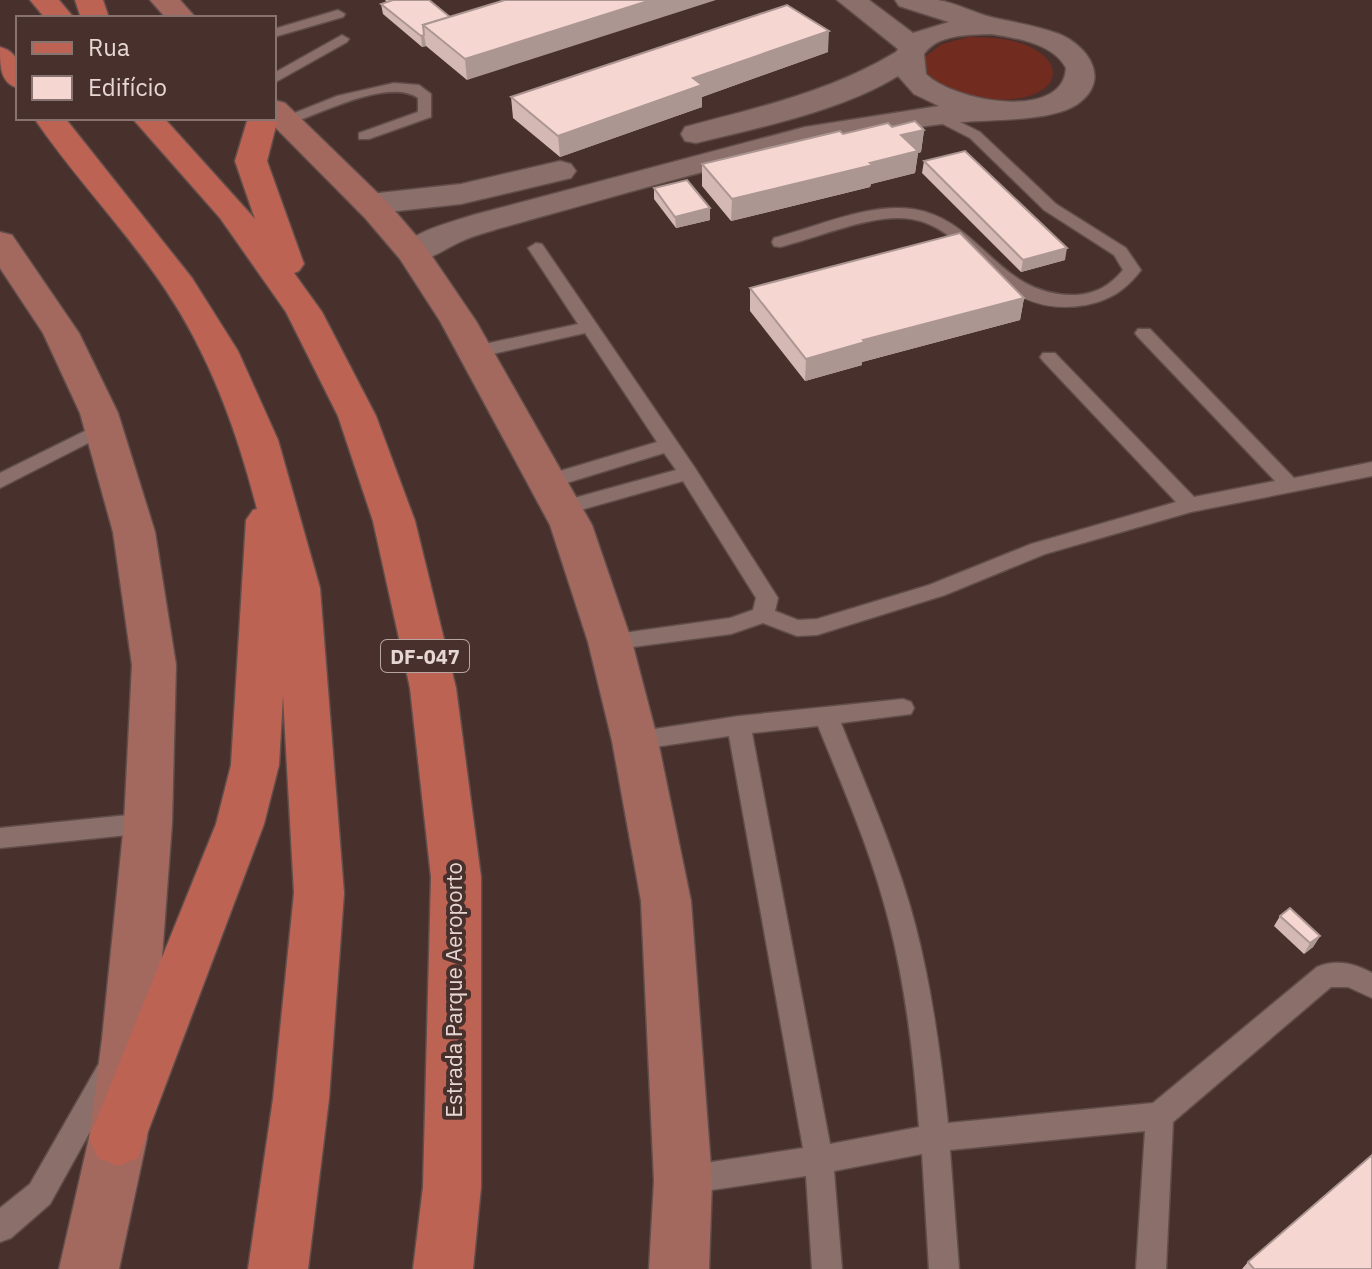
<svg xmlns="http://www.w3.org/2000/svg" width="1372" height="1269" font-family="'IBM Plex Sans',sans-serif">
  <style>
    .green { fill: #712b1f }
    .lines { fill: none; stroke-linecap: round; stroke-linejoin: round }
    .lane-casing { stroke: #614d4a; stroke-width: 3 }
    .street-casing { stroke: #614d4a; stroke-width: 3 }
    .secondary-casing { stroke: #614d4a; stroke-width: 3 }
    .primary-casing { stroke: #614d4a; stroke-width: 3 }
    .lane { fill: #8a6f6a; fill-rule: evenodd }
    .street { fill: #8a6f6a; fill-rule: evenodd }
    .secondary { fill: #a3695f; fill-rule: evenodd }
    .primary { fill: #bc6354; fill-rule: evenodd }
    .wall { fill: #d3b8b3 }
    .shaded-wall { fill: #ac9692 }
    .building { fill: #f5d6d0; stroke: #ac9692; stroke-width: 2 }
    .labels { text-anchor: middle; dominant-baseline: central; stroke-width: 8; stroke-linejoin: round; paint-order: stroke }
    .shield { fill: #48312c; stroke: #b7a5a2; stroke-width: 2 }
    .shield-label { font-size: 20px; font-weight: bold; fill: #e6d7d4 }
    .street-label { font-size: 22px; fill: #e6d7d4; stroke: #48312c }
  </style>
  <rect width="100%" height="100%" fill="#48312c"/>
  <path class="green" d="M969 37C995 37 1033 39 1050 63 1054 70 1054 79 1048 85 1022 112 940 100 924 67L926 56 942 44Z"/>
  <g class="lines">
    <g class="lane-casing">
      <g id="lane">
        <polygon points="338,10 345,14 343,17 274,37 274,29"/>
        <polygon points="342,35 349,39 347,42 274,83 274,73"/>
        <path d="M394 83 419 85 431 94V117L369 139H359V133L418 112V98C387 77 318 116 285 125L277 120 337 96Z"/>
        <path d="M938 111 980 132 1056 204 1126 248 1141 270C1126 290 1110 300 1086 305 992 321 978 230 911 219 872 213 818 238 780 247L774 246 772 242 774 238C816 227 868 203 912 209 982 219 997 297 1076 295 1096 294 1111 285 1123 270L1114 255 1044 210 970 138 933 119 930 116Z"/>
        <polygon points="536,243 542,244 695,468 778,598 775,611 798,620 817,619 929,585 1031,544 1176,502 1043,361 1040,357 1043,353 1055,353 1194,497 1275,481 1138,337 1135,333 1138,329 1150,329 1294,478 1372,462 1372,476 1191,512 1045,554 945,595 817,635 797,636 763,623 731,634 610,650 602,648 599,642 602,636 730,618 753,610 756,598 683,481 563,515 556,513 553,508 556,503 676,470 664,453 547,489 540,487 537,482 540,477 657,442 585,333 475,358 466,352 475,346 578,324 528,248"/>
        <polygon points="103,422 113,428 110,432 0,488 0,473"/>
        <path d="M903 699 911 702 914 708 911 714 841 723C867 789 897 855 915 924 932 989 941 1056 948 1123L1153 1103 1317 967C1336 959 1354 963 1372 973V998L1348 987H1331L1173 1122 1166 1269H1136L1145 1131 950 1150 959 1269H929L922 1154 834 1171 842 1269H812L806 1176 685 1194 675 1190 670 1180 675 1170 685 1166 803 1148 729 736 635 750 627 748 623 741 627 734 635 732 739 716ZM818 726C844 790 872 854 889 922 906 988 914 1059 919 1127L830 1144 752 733Z"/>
        <polygon points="148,813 157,816 160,823 157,830 148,833 0,848 0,828"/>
        <polygon points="108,1061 118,1065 122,1074 50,1204 11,1238 0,1242 0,1208 30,1184 98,1065"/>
      </g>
    </g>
    <g class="street-casing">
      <g id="street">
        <path d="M837 0H869L913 33 949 22 899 6 895 0C909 0 924 0 938 0 957 3 976 14 995 18 1017 23 1039 26 1059 34 1088 46 1111 79 1079 103 1053 122 994 119 961 122 803 138 650 187 497 229 485 233 472 236 460 242 440 251 424 266 401 260L396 253C411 231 449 223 473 215L805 127 939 106 914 94 898 76C841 111 761 127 696 143L685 141 681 134 685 127C759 107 830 92 896 52L898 49ZM991 34C1016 38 1053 43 1066 68 1063 122 953 101 926 74L924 54C938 34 968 35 991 34Z"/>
        <polygon points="560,161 571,164 576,171 571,178 461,204 370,214 358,211 354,204 358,197 370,194 461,184"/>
      </g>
    </g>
    <g class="secondary-casing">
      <g id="secondary">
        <polygon points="150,0 180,0 196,18 166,18"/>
        <polygon points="274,100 285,103 389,204 425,246 476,321 592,525 632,642 658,741 691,901 712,1181 709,1269 649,1269 654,1181 641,901 612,741 588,642 550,525 440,321 400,259 365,218 266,118 274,118"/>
        <polygon points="0,232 12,235 79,333 118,413 155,532 176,665 172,823 156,1039 147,1138 119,1269 59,1269 89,1138 102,1039 124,823 132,665 113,532 80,413 43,333 0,268"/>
      </g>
    </g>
    <g class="primary-casing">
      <g id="primary">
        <polygon points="30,0 59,0 74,18 45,18"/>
        <polygon points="75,0 103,0 109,18 81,18"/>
        <path d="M0 47C22 53 18 69 18 88 0 83 0 66 0 47Z"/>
        <polygon points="274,112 278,118 267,161 304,264 299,271 294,273 322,312 376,416 415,521 456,688 481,877 481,1187 473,1269 413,1269 423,1187 431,877 410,688 373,521 338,416 286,312 220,218 132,118 164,118 255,219 235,161 248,118 274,118"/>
        <path d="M34 118H65L192 278 238 351 278 440 320 588 344 893 329 1099 308 1269H248L273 1099 294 893 283 696 279 765 264 824 138 1158 118 1166 98 1158 89 1138 216 824 231 765 246 520 253 510 257 509C237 431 210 356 165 289 125 229 74 177 34 118Z"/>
      </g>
    </g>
    <use href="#lane" class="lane"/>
    <use href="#street" class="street"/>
    <use href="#secondary" class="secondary"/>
    <use href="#primary" class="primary"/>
  </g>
  <g class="wall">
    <polygon points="385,0 430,0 429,0 450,17 505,0 467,80 426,46 422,47 383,14 381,4 387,2"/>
    <polygon points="828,52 702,97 702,107 560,157 513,118 511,97"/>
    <polygon points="892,127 924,130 921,152 918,153 915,173 871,184 870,187 731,221 702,186 702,164 843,134"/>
    <polygon points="924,161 1065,260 1021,272 922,173"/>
    <polygon points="654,188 710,208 710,220 676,228 654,199"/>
    <polygon points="750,288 1024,298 1020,320 862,362 862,365 805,381 750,311"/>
    <polygon points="1280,916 1320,936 1313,947 1304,954 1274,926"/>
    <polygon points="1248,1262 1372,1269 1242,1269"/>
  </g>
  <g class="shaded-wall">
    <polygon points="651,0 716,0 467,80 465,59"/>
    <polygon points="829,31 828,52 702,97 702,107 560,157 558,136 693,78"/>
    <polygon points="424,35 426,46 422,47 421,36"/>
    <polygon points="924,130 921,152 918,153 915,173 871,184 870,187 731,221 732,199 870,163 901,135"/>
    <polygon points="710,208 710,220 676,228 675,217"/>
    <polygon points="1067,248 1065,260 1021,272 1023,260"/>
    <polygon points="1024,298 1020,320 862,362 862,365 805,381 806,359 863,340"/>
    <polygon points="1320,936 1313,947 1304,954 1310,943"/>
  </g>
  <g class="building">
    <polygon points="393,0 429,0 450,17 423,25 424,35 421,36 381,4"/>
    <polygon points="505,0 651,0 465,59 423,25"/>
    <polygon points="787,5 829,31 693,78 702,85 558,136 511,97"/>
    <polygon points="915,121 924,130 901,135 918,151 870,163 873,165 732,199 702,164 840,131 843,134 888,123 892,127"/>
    <polygon points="965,151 1067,248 1023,260 924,161"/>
    <polygon points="687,180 710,208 675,217 654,188"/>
    <polygon points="960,233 1024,298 863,340 865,342 806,359 750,288"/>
    <polygon points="1290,908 1320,936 1310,943 1280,916"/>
    <polygon points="1372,1155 1372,1269 1254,1269 1248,1262"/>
  </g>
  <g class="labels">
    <rect class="shield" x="381" y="640" width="88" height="32" rx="6"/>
    <g class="shield-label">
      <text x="425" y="656">DF-047</text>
    </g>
    <g class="street-label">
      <text transform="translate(453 990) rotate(-90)">Estrada Parque Aeroporto</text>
    </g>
  </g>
  <rect x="16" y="16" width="260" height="104" fill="#48312c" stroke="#87736f" stroke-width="2"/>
  <rect x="32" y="42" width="40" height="12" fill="#bc6354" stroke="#87736f" stroke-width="2"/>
  <text x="88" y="56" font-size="24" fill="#e6d7d4">Rua</text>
  <rect x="32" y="76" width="40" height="24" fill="#f5d6d0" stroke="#87736f" stroke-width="2"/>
  <text x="88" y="96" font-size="24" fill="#e6d7d4">Edifício</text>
</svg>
